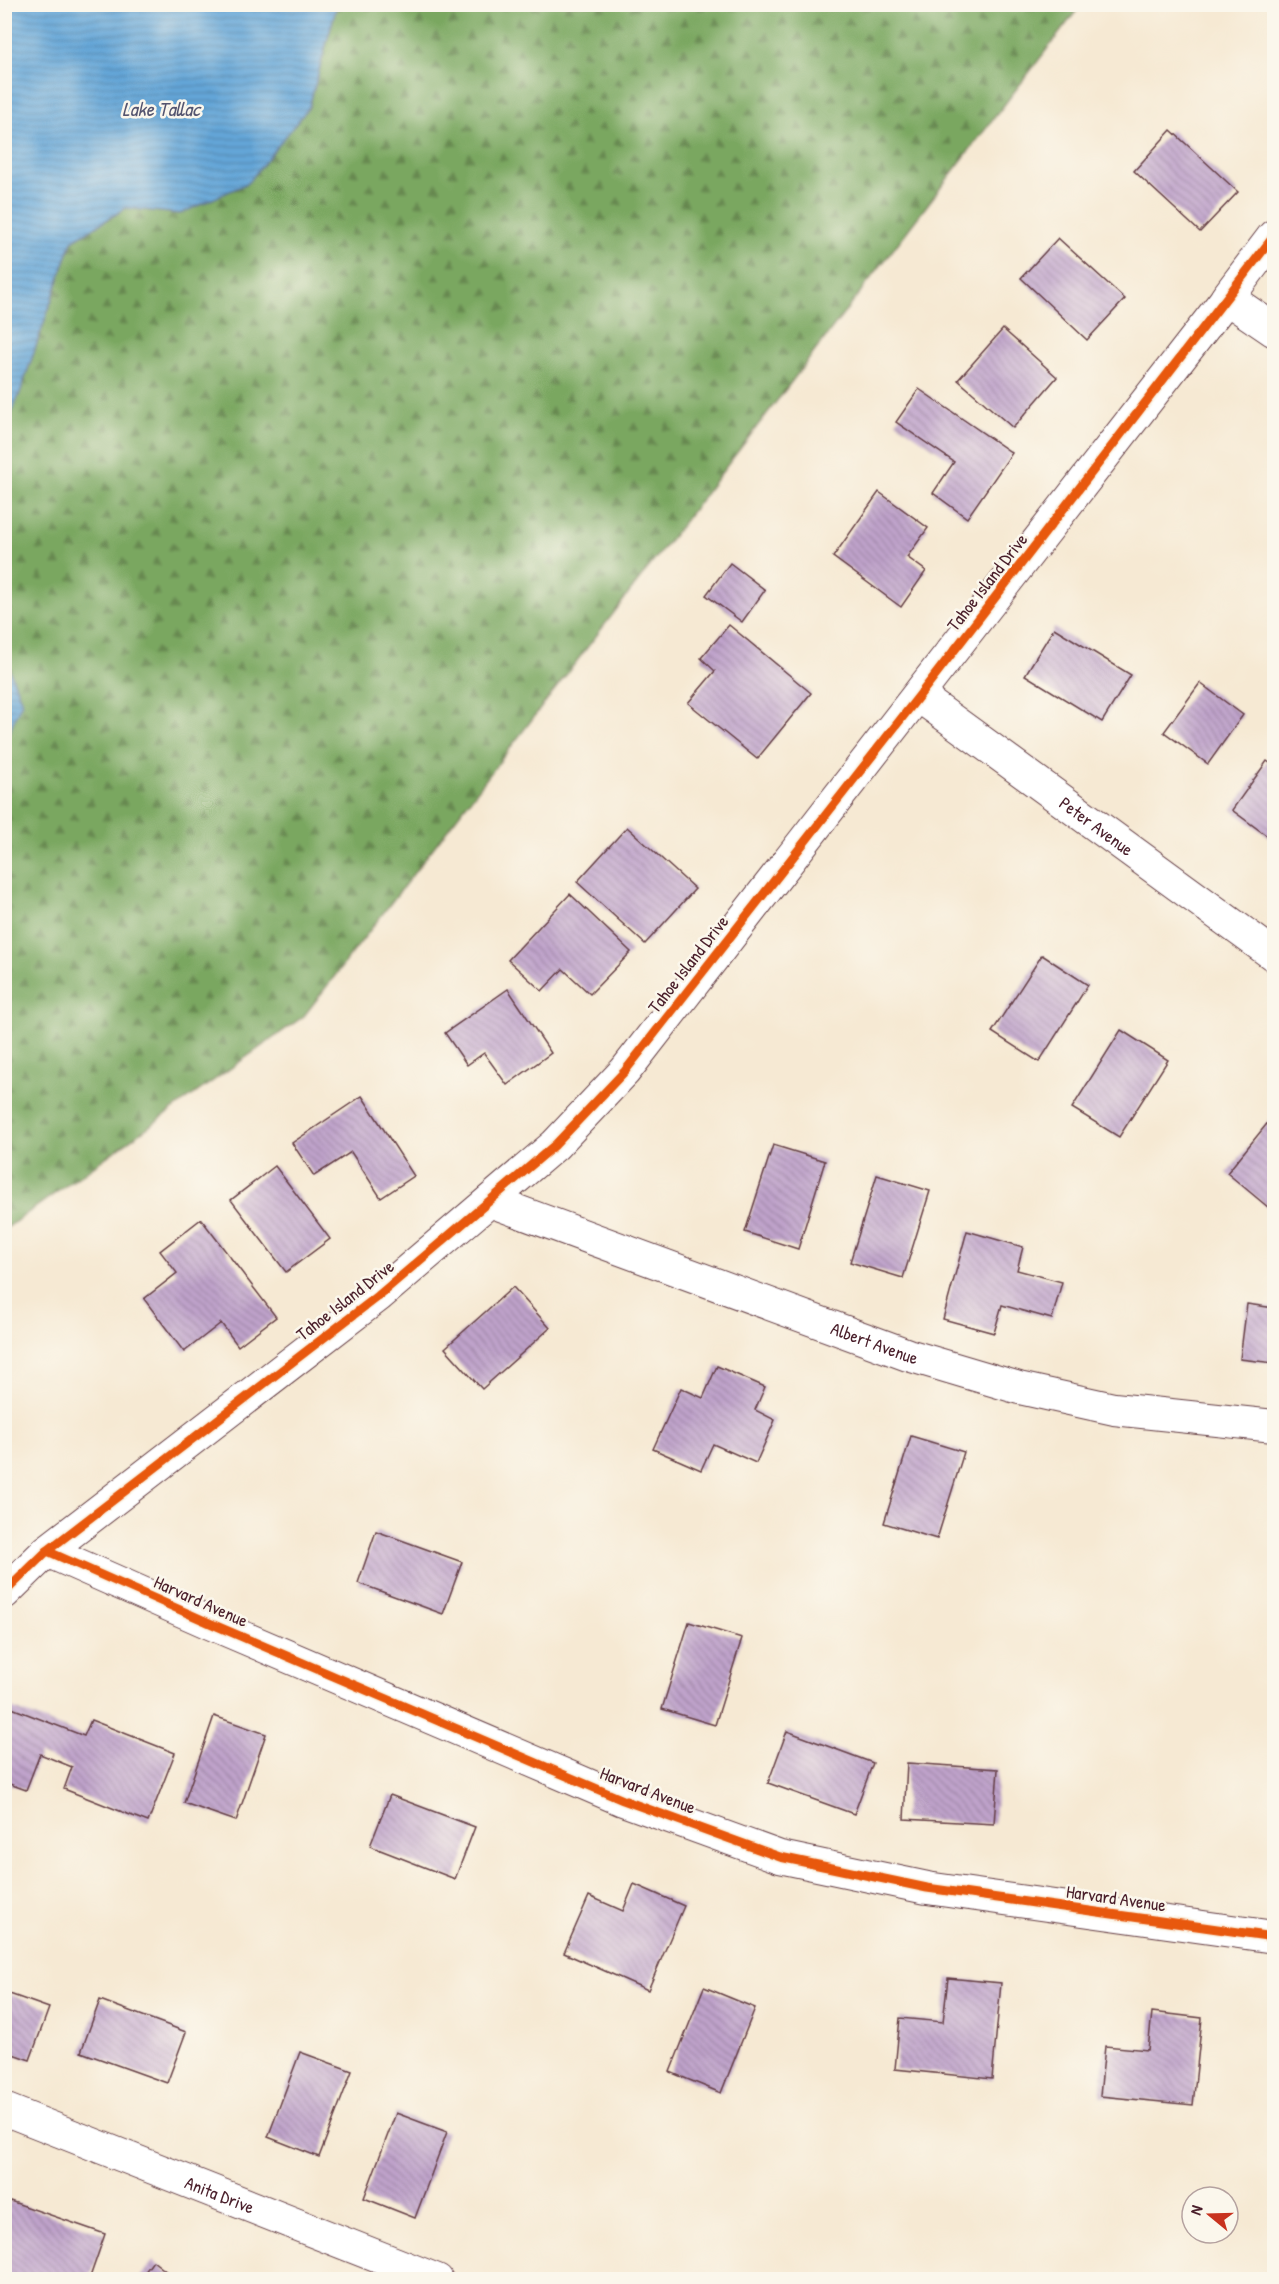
<svg xmlns="http://www.w3.org/2000/svg" width="1279" height="2284" font-family="'Patrick Hand',sans-serif">
  <style>
    .forest { fill: url(#forest-firs); stroke: #626346; stroke-width: 1.5 }
    .water { fill: url(#water-rules); stroke: #576282; stroke-width: 1.5 }
    .building { fill: url(#building-back-hatch) }
    .lines { fill: none; stroke-linecap: round; stroke-linejoin: round }
    .minor-casing { stroke: #643d44; stroke-width: 34 }
    .tertiary-casing { stroke: #643d44; stroke-width: 35 }
    .minor { stroke: #fff; stroke-width: 32 }
    .tertiary { stroke: #fff; stroke-width: 33 }
    .cycleway-casing { stroke: #fbf7ec; stroke-width: 13 }
    .cycleway { stroke: #e8590c; stroke-width: 9 }
    .labels { text-anchor: middle; dominant-baseline: central; stroke-width: 5; stroke-linejoin: round; paint-order: stroke }
    .street-label { font-size: 18px; fill: #4a1f2b; stroke: #fbf7ec }
    .water-label { font-size: 20px; font-style: italic; fill: #545570; stroke: #fbf7ec }
  </style>
  <defs>
    <pattern id="forest-firs" width="22" height="20" patternUnits="userSpaceOnUse" patternTransform="scale(1.5)"><rect width="22" height="20" fill="#7aa761"/><path d="M5 1l3.5 6h-7zM16 11l3.5 6h-7z" fill="#668750"/></pattern>
    <pattern id="water-rules" width="6" height="5" patternUnits="userSpaceOnUse" patternTransform="scale(1.5)"><rect width="6" height="5" fill="#64a6d8"/><path d="M0 2.5h6" fill="none" stroke="#5487af"/></pattern>
    <pattern id="building-back-hatch" width="6" height="6" patternUnits="userSpaceOnUse" patternTransform="scale(1.5)"><rect width="6" height="6" fill="#bfa3cb"/><path d="M-1 5l2 2M0 0l6 6M5-1l2 2" fill="none" stroke="#9d84a5"/></pattern>
  </defs>
  <rect width="100%" height="100%" fill="#fbf7ec"/>
  <filter id="ink" filterUnits="userSpaceOnUse"><feTurbulence type="fractalNoise" baseFrequency=".0167" numOctaves="2"/><feDisplacementMap in="SourceGraphic" scale="12" xChannelSelector="R" yChannelSelector="G"/><feConvolveMatrix kernelMatrix="1 2 1 2 8 2 1 2 1" color-interpolation-filters="sRGB"/></filter>
  <filter id="wash" filterUnits="userSpaceOnUse"><feTurbulence type="fractalNoise" baseFrequency=".008" numOctaves="4" result="noise"/><feDisplacementMap in="SourceGraphic" scale="24" xChannelSelector="R" yChannelSelector="G"/><feGaussianBlur stdDeviation="1.35" result="paint"/><feColorMatrix in="noise" values="0 0 0 0 0 0 0 0 0 0 0 0 0 0 0 0 0 1.4 0 .05"/><feComposite in="paint" operator="in"/></filter>
  <g filter="url(#wash)">
    <rect width="100%" height="100%" fill="#f6e9d3"/>
    <polygon class="forest" points="337,5 1081,5 304,1016 5,1229 4,741 22,702 5,658 5,428 20,393 72,241 126,208 180,214 309,107"/>
    <g class="water">
      <polygon points="5,4 337,5 309,107 248,183 180,214 126,208 72,241 20,393 5,428"/>
      <polygon points="5,658 22,702 5,741"/>
    </g>
    <g id="blocks">
      <g class="building">
        <polygon points="1171,130 1238,192 1200,232 1134,171"/>
        <polygon points="1058,238 1125,299 1087,340 1021,278"/>
        <polygon points="1003,329 1057,377 1013,428 958,380"/>
        <polygon points="919,389 1012,453 967,518 933,493 954,462 896,422"/>
        <polygon points="879,492 928,528 907,557 926,571 901,607 833,557"/>
        <polygon points="730,563 765,590 742,622 706,595"/>
        <polygon points="729,625 811,693 757,759 688,703 715,671 701,658"/>
        <polygon points="1054,628 1131,675 1102,722 1025,675"/>
        <polygon points="1200,683 1243,715 1208,764 1164,732"/>
        <polygon points="1267,761 1274,766 1274,841 1232,810"/>
        <polygon points="627,827 695,889 645,944 577,882"/>
        <polygon points="570,894 631,952 590,994 563,969 542,991 508,960"/>
        <polygon points="1042,955 1088,985 1039,1062 992,1032"/>
        <polygon points="508,989 551,1053 507,1085 484,1053 467,1065 445,1033"/>
        <polygon points="1121,1030 1168,1060 1119,1137 1072,1108"/>
        <polygon points="362,1096 414,1176 381,1198 351,1152 314,1176 292,1143"/>
        <polygon points="1274,1115 1274,1201 1269,1208 1227,1173"/>
        <polygon points="773,1145 825,1161 798,1249 745,1232"/>
        <polygon points="275,1166 330,1239 286,1272 231,1200"/>
        <polygon points="877,1175 930,1191 903,1278 850,1262"/>
        <polygon points="201,1219 276,1317 238,1346 221,1323 184,1352 144,1299 177,1273 160,1251"/>
        <polygon points="967,1231 1023,1247 1017,1270 1062,1282 1052,1319 1002,1305 994,1333 943,1319"/>
        <polygon points="513,1287 550,1328 482,1389 445,1348"/>
        <polygon points="1247,1304 1274,1308 1274,1363 1240,1359"/>
        <polygon points="717,1366 765,1387 755,1410 775,1420 756,1463 713,1444 701,1470 653,1449 681,1388 703,1398"/>
        <polygon points="911,1436 964,1452 937,1539 884,1523"/>
        <polygon points="376,1531 462,1562 443,1614 358,1583"/>
        <polygon points="689,1622 742,1638 715,1725 662,1709"/>
        <polygon points="4,1705 84,1736 91,1720 175,1753 148,1822 64,1789 72,1767 40,1754 26,1790 4,1782"/>
        <polygon points="214,1716 266,1734 236,1821 184,1803"/>
        <polygon points="787,1731 873,1763 854,1814 768,1783"/>
        <polygon points="907,1763 998,1769 994,1824 904,1819"/>
        <polygon points="390,1795 475,1827 455,1879 370,1846"/>
        <polygon points="634,1884 684,1906 648,1990 564,1953 589,1896 623,1911"/>
        <polygon points="948,1978 1001,1983 992,2079 895,2069 900,2018 943,2022"/>
        <polygon points="704,1987 755,2008 721,2093 670,2072"/>
        <polygon points="4,1992 49,2008 30,2060 4,2051"/>
        <polygon points="100,2000 186,2032 167,2083 81,2052"/>
        <polygon points="1152,2012 1202,2018 1193,2105 1100,2096 1105,2046 1148,2050"/>
        <polygon points="300,2052 352,2071 319,2157 268,2137"/>
        <polygon points="396,2113 447,2132 415,2218 364,2198"/>
        <polygon points="10,2201 105,2234 89,2280 14,2280 4,2276 4,2218"/>
        <polygon points="153,2261 177,2280 139,2280"/>
      </g>
    </g>
  </g>
  <g filter="url(#ink)">
    <use href="#blocks" fill-opacity="0" stroke="#643d44" stroke-width="1.5"/>
    <g class="lines">
      <g class="minor-casing">
        <g id="minor">
          <path id="s1" d="M919 696 1274 955"/>
          <path id="s2" d="M490 1201 908 1355 1019 1388 1114 1409 1274 1426"/>
          <polyline points="47,1551 212,1624 623,1800 780,1857 927,1888 1274,1937"/>
          <polyline points="4,1593 47,1551 378,1296 555,1145 625,1071 1227,298"/>
          <path id="s3" d="M4 2109 437 2280"/>
        </g>
      </g>
      <g class="tertiary-casing">
        <polyline id="tertiary" points="1274,236 1227,298 1274,330"/>
      </g>
      <use href="#minor" class="minor"/>
      <use href="#tertiary" class="tertiary"/>
      <g class="cycleway-casing">
        <g id="cycleway">
          <polyline points="47,1551 212,1624 623,1800 780,1857 927,1888 1274,1937"/>
          <polyline points="4,1593 47,1551 378,1296 555,1145 625,1071 919,696 1274,236"/>
        </g>
      </g>
      <use href="#cycleway" class="cycleway"/>
    </g>
  </g>
  <g class="labels">
    <g class="street-label">
      <text transform="translate(987 582) rotate(-52)">Tahoe Island Drive</text>
      <text stroke="none"><textPath href="#s1" startOffset="220">Peter Avenue</textPath></text>
      <text transform="translate(688 964) rotate(-52)">Tahoe Island Drive</text>
      <text transform="translate(345 1300) rotate(-38)">Tahoe Island Drive</text>
      <text stroke="none"><textPath href="#s2" startOffset="410">Albert Avenue</textPath></text>
      <text transform="translate(201 1601) rotate(24)">Harvard Avenue</text>
      <text transform="translate(648 1790) rotate(21)">Harvard Avenue</text>
      <text transform="translate(1116 1898) rotate(8)">Harvard Avenue</text>
      <text stroke="none"><textPath href="#s3" startOffset="232">Anita Drive</textPath></text>
    </g>
    <g class="water-label">
      <text x="161" y="108">Lake Tallac</text>
    </g>
  </g>
  <rect width="1279" height="2284" fill="none" stroke="#fbf7ec" stroke-width="24"/>
  <g transform="translate(1210 2215) rotate(289)"><circle r="28" fill="#fbf7ec" stroke="#b4a19f" stroke-width="1.5"/>
  <path d="M0-4.5L10 22L0 15L-10 22Z" fill="#c8321e"/>
  <text y="-9" font-size="16" font-weight="bold" text-anchor="middle" fill="#4a1f2b">N</text>
  </g>
</svg>
